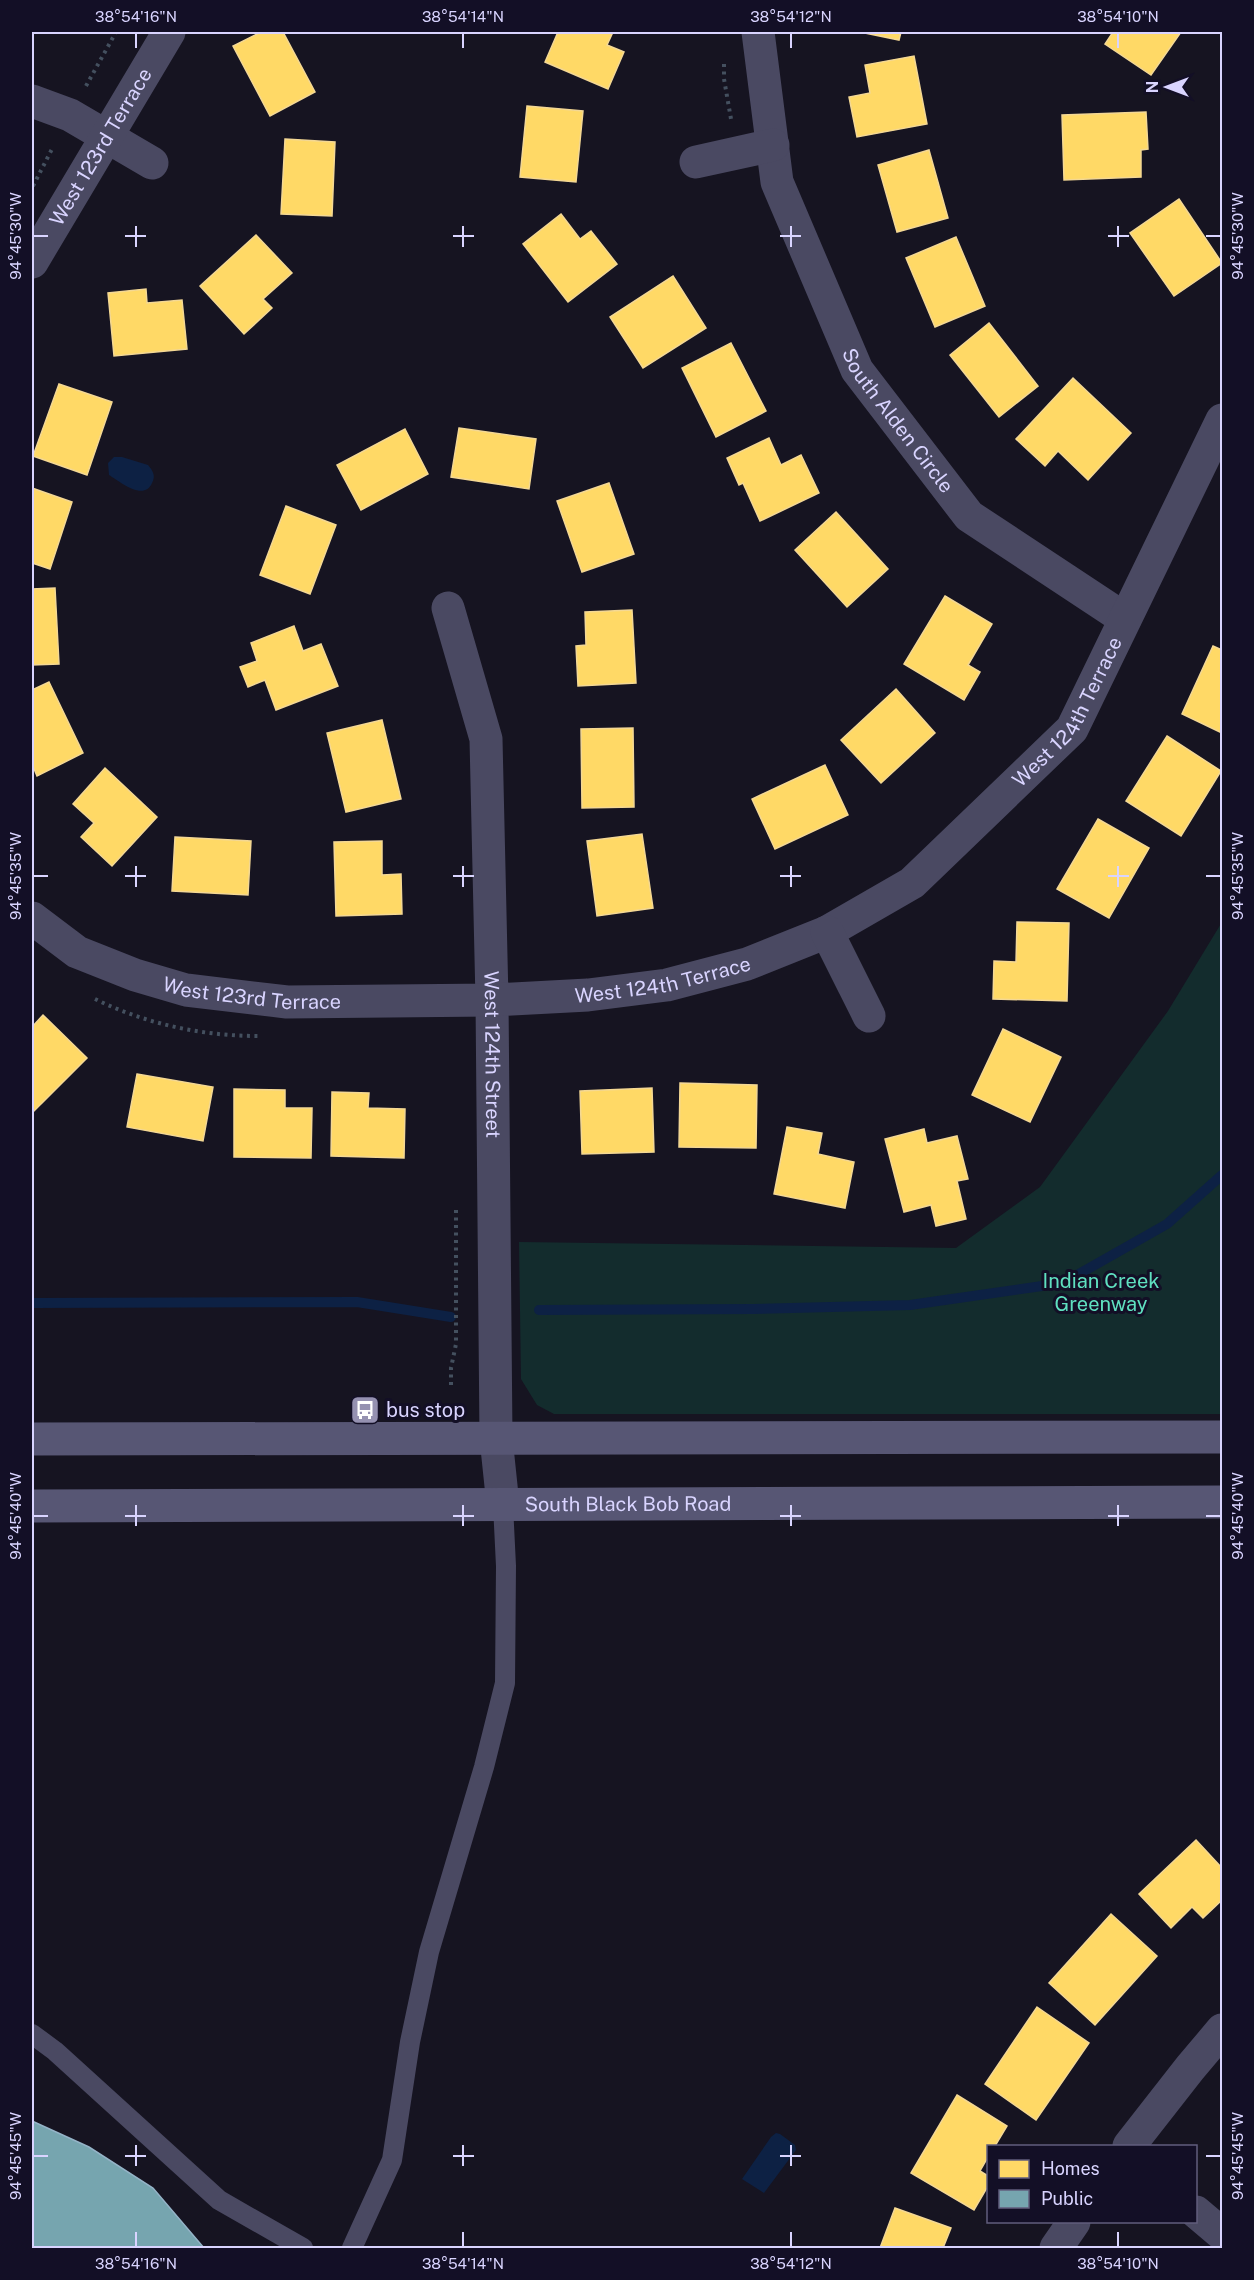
<svg xmlns="http://www.w3.org/2000/svg" width="1254" height="2280" font-family="'Public Sans',sans-serif">
  <style>
    .green { fill: #132c2d }
    .water { fill: #0d2144 }
    .homes { fill: #ffd966; stroke: #f4d894; stroke-width: 1.5 }
    .public { fill: #76a5af; stroke: #94b3c7; stroke-width: 1.5 }
    .lines { fill: none; stroke-linecap: round; stroke-linejoin: round }
    .stream { stroke: #0d2144; stroke-width: 10 }
    .path { stroke: #44505f; stroke-width: 4; stroke-dasharray: 3 4.5; stroke-linecap: butt }
    .lane { stroke: #4a4962; stroke-width: 20 }
    .street { stroke: #4a4962; stroke-width: 33 }
    .secondary { stroke: #575674; stroke-width: 33 }
    .ticks { fill: none; stroke: #d9d4ff; stroke-width: 2 }
    .labels { text-anchor: middle; dominant-baseline: central; stroke-width: 6; stroke-linejoin: round; paint-order: stroke }
    .street-label { font-size: 20px; fill: #d9d4ff; stroke: #130f26 }
    .park-label { font-size: 20px; fill: #5fe0c0; stroke: #130f26 }
    .poi-label { font-size: 20px; fill: #d9d4ff; stroke: #130f26; text-anchor: start }
    .neatline { fill: none; stroke: #d9d4ff; stroke-width: 2 }
    .ticks-label { font-size: 15px; text-anchor: middle; fill: #d9d4ff }
  </style>
  <rect width="100%" height="100%" fill="#161421"/>
  <polygon class="green" points="1222,922 1222,1414 554,1414 537,1405 521,1379 519,1242 956,1248 1040,1187 1168,1011"/>
  <g class="water">
    <path d="M114 457H122L148 465C153 471 156 476 152 483 144 502 119 481 109 475L108 463Z"/>
    <polygon points="776,2133 780,2134 795,2145 796,2150 764,2193 742,2179 771,2137"/>
  </g>
  <g class="homes">
    <polygon points="261,32 283,32 315,92 270,116 233,46"/>
    <polygon points="558,32 613,32 607,45 624,52 608,89 545,62"/>
    <polygon points="860,32 901,32 899,40"/>
    <polygon points="1113,32 1181,32 1151,75 1105,44"/>
    <polygon points="914,56 927,124 857,137 849,97 870,93 865,65"/>
    <polygon points="527,106 583,111 576,182 520,177"/>
    <polygon points="1146,112 1148,149 1141,150 1141,177 1064,180 1062,115"/>
    <polygon points="285,139 335,142 332,216 281,214"/>
    <polygon points="929,150 948,218 897,232 878,165"/>
    <polygon points="1179,199 1222,263 1174,296 1130,233"/>
    <polygon points="561,214 580,239 591,231 617,264 568,302 523,244"/>
    <polygon points="256,235 292,273 263,299 272,308 244,334 200,286"/>
    <polygon points="956,237 985,306 935,327 906,258"/>
    <polygon points="673,276 706,328 643,368 610,317"/>
    <polygon points="146,289 147,303 182,300 187,349 114,356 108,293"/>
    <polygon points="989,323 1038,386 999,417 950,355"/>
    <polygon points="731,343 766,411 716,437 682,368"/>
    <polygon points="1073,378 1131,433 1088,480 1058,451 1045,466 1016,439"/>
    <polygon points="59,384 112,402 87,475 33,456"/>
    <polygon points="459,428 536,439 529,489 451,477"/>
    <polygon points="405,429 428,474 361,510 337,465"/>
    <polygon points="769,438 781,465 801,455 819,493 760,521 743,483 739,485 727,458"/>
    <polygon points="609,483 634,554 582,572 557,501"/>
    <polygon points="32,488 72,502 50,569 32,563"/>
    <polygon points="286,506 336,525 310,594 260,575"/>
    <polygon points="836,512 888,569 847,607 795,550"/>
    <polygon points="55,588 59,664 32,665 32,589"/>
    <polygon points="945,596 992,624 968,665 980,672 964,700 904,664"/>
    <polygon points="632,610 636,683 578,686 576,646 586,645 585,612"/>
    <polygon points="294,626 303,651 321,644 338,686 276,710 265,680 248,687 240,667 257,661 251,643"/>
    <polygon points="1213,646 1222,650 1222,733 1182,714"/>
    <polygon points="49,682 83,753 37,776 32,764 32,690"/>
    <polygon points="896,689 935,733 881,783 841,740"/>
    <polygon points="382,720 401,799 346,812 327,733"/>
    <polygon points="633,728 634,807 582,808 581,729"/>
    <polygon points="1167,736 1221,771 1181,836 1126,801"/>
    <polygon points="825,765 848,815 775,849 752,799"/>
    <polygon points="105,768 157,817 112,866 81,837 94,823 73,804"/>
    <polygon points="1098,819 1149,848 1109,918 1057,889"/>
    <polygon points="642,834 653,908 597,916 587,841"/>
    <polygon points="175,837 251,841 248,895 172,891"/>
    <polygon points="382,841 382,875 401,874 402,914 336,916 334,842"/>
    <polygon points="1017,922 1069,923 1067,1001 993,999 994,961 1016,962"/>
    <polygon points="43,1015 87,1058 34,1111 32,1109 32,1027"/>
    <polygon points="1003,1029 1061,1057 1030,1122 972,1095"/>
    <polygon points="137,1074 213,1087 203,1141 127,1127"/>
    <polygon points="680,1083 757,1085 756,1148 679,1147"/>
    <polygon points="652,1088 654,1152 582,1154 580,1091"/>
    <polygon points="234,1089 285,1090 285,1108 312,1108 311,1158 234,1157"/>
    <polygon points="332,1092 369,1093 368,1108 405,1109 404,1158 331,1156"/>
    <polygon points="787,1127 822,1133 818,1154 854,1162 845,1208 774,1194"/>
    <polygon points="924,1129 927,1143 957,1136 968,1179 957,1181 966,1219 936,1226 931,1205 904,1212 885,1139"/>
    <polygon points="1196,1840 1222,1868 1222,1900 1203,1918 1192,1907 1171,1928 1139,1894"/>
    <polygon points="1111,1914 1157,1956 1095,2025 1049,1983"/>
    <polygon points="1037,2007 1089,2043 1036,2120 985,2084"/>
    <polygon points="957,2095 1007,2126 995,2146 988,2146 988,2157 980,2171 988,2176 988,2186 974,2210 911,2173"/>
    <polygon points="895,2208 951,2228 943,2248 880,2248"/>
  </g>
  <polygon class="public" points="32,2121 89,2147 153,2188 204,2248 32,2248"/>
  <g class="lines">
    <g class="stream">
      <polyline points="32,1303 357,1302 451,1317"/>
      <polyline points="539,1310 753,1309 910,1305 1063,1283 1167,1224 1222,1175"/>
    </g>
    <g class="path">
      <polyline points="724,64 724,79 731,119"/>
      <polyline points="86,86 116,32"/>
      <polyline points="33,186 53,147"/>
      <path d="M95 999C146 1024 202 1036 258 1036"/>
      <polyline points="451,1385 451,1368 456,1344 456,1208"/>
    </g>
    <g class="lane">
      <polyline points="32,2034 55,2051 219,2200 303,2248"/>
      <polyline points="352,2248 392,2160 410,2042 429,1952 484,1767 505,1683 506,1566 503,1505"/>
    </g>
    <g class="street">
      <path id="s1" d="M758 32 777 182 857 370 969 516 1125 619"/>
      <polyline points="32,101 70,115 152,163"/>
      <polyline points="696,162 773,145"/>
      <path id="s2" d="M32 262 169 32"/>
      <path id="s3" d="M448 608 486 739 492 1000 496 1438 503 1505"/>
      <path id="s4" d="M32 918 77 952 135 975 186 990 287 1002 492 1000 588 995 667 985 747 964 827 932 912 883 1072 729 1222 420"/>
      <polyline points="827,932 869,1016"/>
      <polyline points="1129,2146 1190,2068 1222,2030"/>
      <polyline points="1196,2212 1222,2234"/>
      <polyline points="1056,2248 1074,2222"/>
    </g>
    <g class="secondary">
      <polyline points="32,1439 1222,1437"/>
      <path id="s5" d="M32 1506 1222 1502"/>
    </g>
  </g>
  <path class="ticks" d="M136 33V48M463 33V48M791 33V48M1118 33V48M136 226V247M463 226V247M791 226V247M1118 226V247M33 236H48M125 236H146M453 236H474M780 236H801M1108 236H1129M1206 236H1221M136 866V887M463 866V887M791 866V887M1118 866V887M33 876H48M125 876H146M453 876H474M780 876H801M1108 876H1129M1206 876H1221M136 1505V1526M463 1505V1526M791 1505V1526M1118 1505V1526M33 1516H48M125 1516H146M453 1516H474M780 1516H801M1108 1516H1129M1206 1516H1221M136 2145V2166M463 2145V2166M791 2145V2166M33 2156H48M125 2156H146M453 2156H474M780 2156H801M1206 2156H1221M136 2232V2247M463 2232V2247M791 2232V2247M1118 2232V2247"/>
  <defs>
    <g id="bus-square" transform="scale(1.5)"><rect x="-9" y="-9" width="18" height="18" rx="4" fill="#9591b1" stroke="#130f26"/><path d="M-5-6H5V4H4V6H2V4H-2V6H-4V4H-5ZM-3.5-4V0h7V-4ZM-3.5 1.2v1.5H-2V1.2ZM2 1.2v1.5H3.5V1.2Z" fill="#fff"/></g>
  </defs>
  <g fill-rule="evenodd">
    <use href="#bus-square" x="365" y="1410"/>
  </g>
  <g class="labels">
    <g class="street-label">
      <text stroke="none"><textPath href="#s2" startOffset="134">West 123rd Terrace</textPath></text>
      <text stroke="none"><textPath href="#s1" startOffset="420">South Alden Circle</textPath></text>
      <text stroke="none"><textPath href="#s4" startOffset="1155">West 124th Terrace</textPath></text>
      <text stroke="none"><textPath href="#s4" startOffset="651">West 124th Terrace</textPath></text>
      <text stroke="none"><textPath href="#s4" startOffset="238">West 123rd Terrace</textPath></text>
      <text stroke="none"><textPath href="#s3" startOffset="452">West 124th Street</textPath></text>
      <text stroke="none"><textPath href="#s5" startOffset="596">South Black Bob Road</textPath></text>
    </g>
    <g class="park-label">
      <text x="1101" y="1281">Indian Creek<tspan x="1101" dy="23">Greenway</tspan></text>
    </g>
    <g class="poi-label">
      <text x="386" y="1410">bus stop</text>
    </g>
  </g>
  <rect width="1254" height="2280" fill="none" stroke="#130f26" stroke-width="66"/>
  <rect x="987" y="2145" width="210" height="78" fill="#130f26" stroke="#625e7d" stroke-width="1.5"/>
  <rect x="999" y="2160" width="30" height="18" fill="#ffd966" stroke="#625e7d" stroke-width="1.5"/>
  <text x="1041" y="2175" font-size="18" fill="#d9d4ff">Homes</text>
  <rect x="999" y="2190" width="30" height="18" fill="#76a5af" stroke="#625e7d" stroke-width="1.5"/>
  <text x="1041" y="2205" font-size="18" fill="#d9d4ff">Public</text>
  <g transform="translate(1167 87) rotate(270)" stroke="#130f26" stroke-width="4.5" paint-order="stroke">
  <path d="M0-4.5L10 22L0 15L-10 22Z" fill="#d9d4ff"/>
  <text y="-9" font-size="16" font-weight="bold" text-anchor="middle" fill="#d9d4ff">N</text>
  </g>
  <rect x="33" y="33" width="1188" height="2214" class="neatline"/>
  <g class="ticks-label">
    <text x="136" y="22">38°54'16"N</text>
    <text x="463" y="22">38°54'14"N</text>
    <text x="791" y="22">38°54'12"N</text>
    <text x="1118" y="22">38°54'10"N</text>
    <text transform="translate(1238 236) rotate(-90)" y="5">94°45'30"W</text>
    <text transform="translate(16 236) rotate(-90)" y="5">94°45'30"W</text>
    <text transform="translate(1238 876) rotate(-90)" y="5">94°45'35"W</text>
    <text transform="translate(16 876) rotate(-90)" y="5">94°45'35"W</text>
    <text transform="translate(1238 1516) rotate(-90)" y="5">94°45'40"W</text>
    <text transform="translate(16 1516) rotate(-90)" y="5">94°45'40"W</text>
    <text transform="translate(1238 2156) rotate(-90)" y="5">94°45'45"W</text>
    <text transform="translate(16 2156) rotate(-90)" y="5">94°45'45"W</text>
    <text x="136" y="2269">38°54'16"N</text>
    <text x="463" y="2269">38°54'14"N</text>
    <text x="791" y="2269">38°54'12"N</text>
    <text x="1118" y="2269">38°54'10"N</text>
  </g>
</svg>
